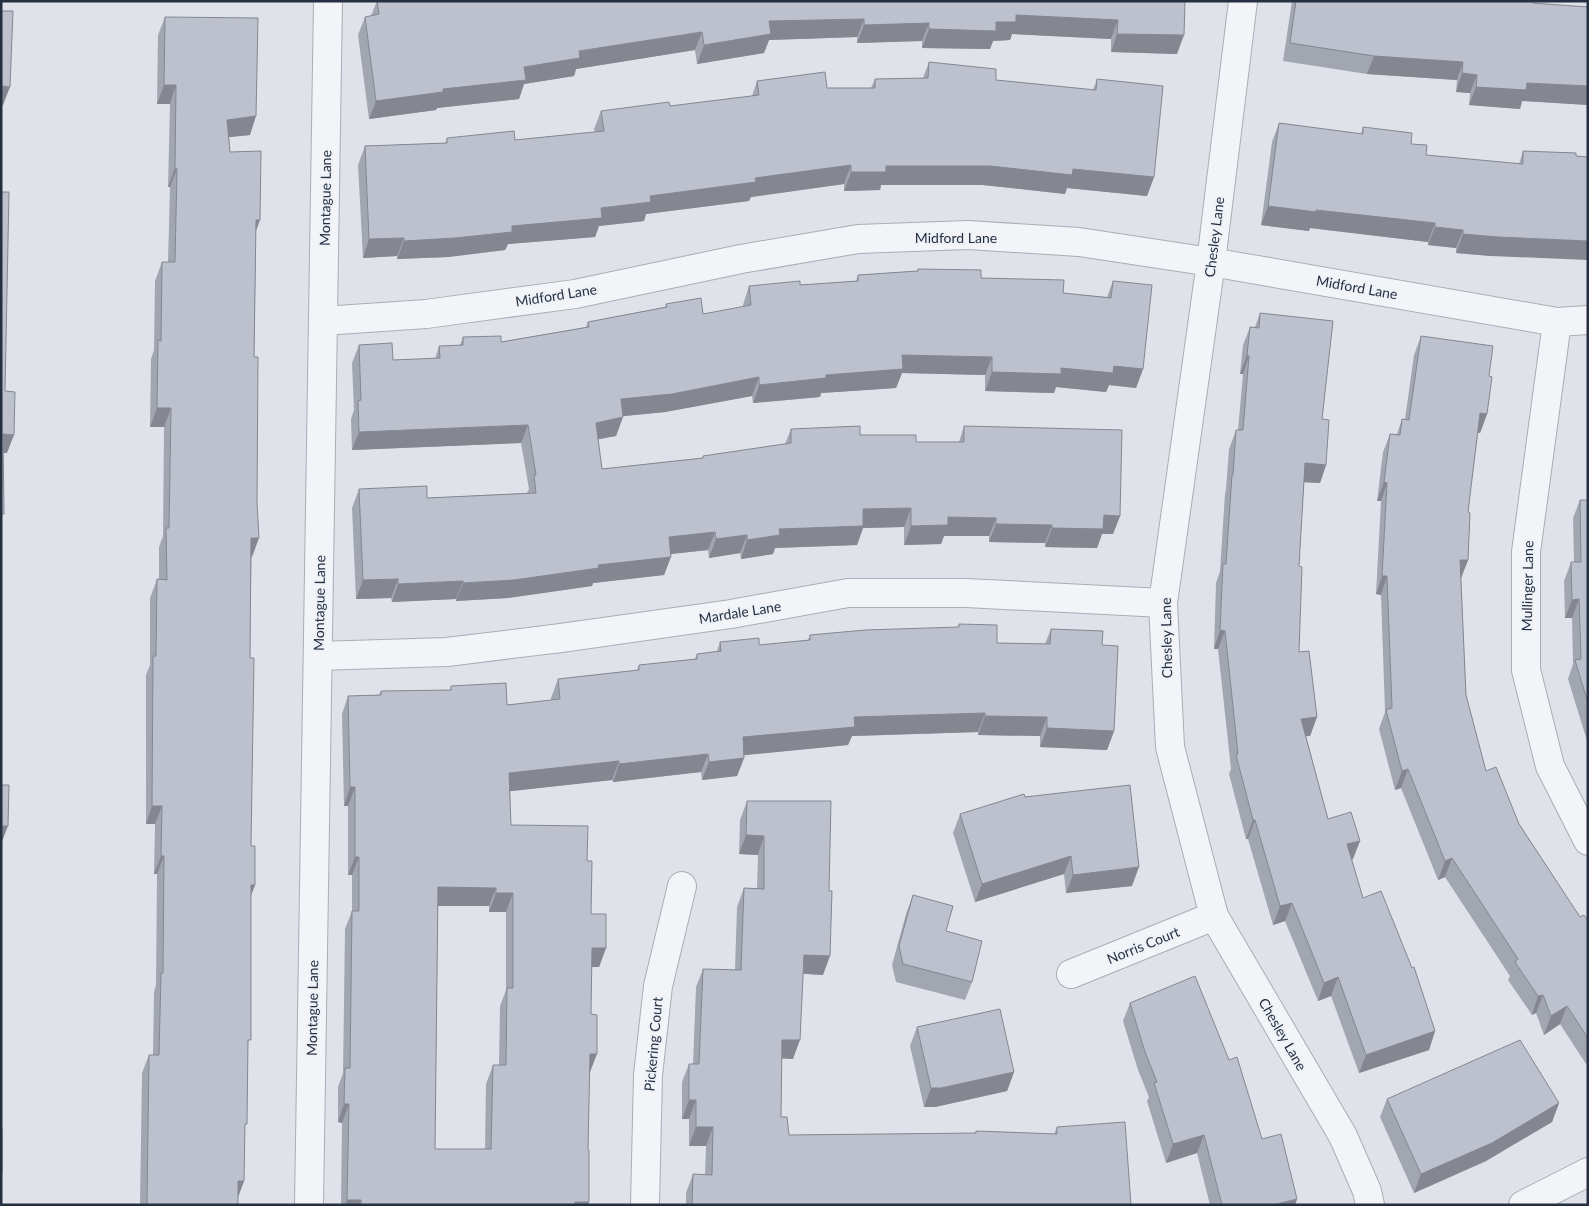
<svg xmlns="http://www.w3.org/2000/svg" width="1589" height="1206" font-family="Lato,sans-serif">
  <style>
    .lines { fill: none; stroke-linecap: round; stroke-linejoin: round }
    .street-casing { stroke: #a8adb7; stroke-width: 30 }
    .street { stroke: #f2f4f7; stroke-width: 28 }
    .wall { fill: #a2a6b0; fill-rule: evenodd }
    .shaded-wall { fill: #848790 }
    .building { fill: #bcc1cd; stroke: #848790; fill-rule: evenodd }
    .labels { text-anchor: middle; dominant-baseline: central; stroke-width: 4; stroke-linejoin: round; paint-order: stroke }
    .street-label { font-size: 14px; fill: #262f42; stroke: #eef2f7 }
  </style>
  <rect width="100%" height="100%" fill="#dfe3e9"/>
  <g class="lines">
    <g class="street-casing">
      <g id="street">
        <polyline points="1243,1 1211,262 1163,603 1170,747 1214,916 1343,1136 1367,1191 1370,1205"/>
        <polyline points="323,321 426,314 575,294 741,259 858,239 968,235 1079,242 1211,262 1557,322 1588,320"/>
        <polyline points="1557,322 1526,552 1526,670 1550,766 1588,841"/>
        <polyline points="318,656 447,652 561,638 731,614 848,593 966,593 1163,603"/>
        <polyline points="1071,974 1214,916"/>
        <polyline points="309,1205 328,1"/>
        <polyline points="645,1205 648,1075 658,986 682,886"/>
        <polyline points="1523,1205 1588,1172"/>
      </g>
    </g>
    <use href="#street" class="street"/>
  </g>
  <g class="wall">
    <polygon points="377,1 1185,1 1177,54 1111,52 1111,39 1012,34 1010,40 993,41 990,49 922,48 922,41 857,43 857,37 769,40 764,53 697,64 695,50 576,69 574,76 524,84 519,99 437,108 436,110 369,119 358,35 365,17 371,16"/>
    <polygon points="1292,1 1533,1 1533,3 1588,7 1588,105 1522,101 1520,109 1469,105 1470,93 1456,92 1457,80 1367,74 1283,61"/>
    <polygon points="165,17 250,135 229,137 230,152 256,232 250,658 251,846 255,885 251,895 248,1048 245,1130 244,1181 238,1197 238,1205 140,1205 142,1073 149,1055 153,1055 154,992 156,985 157,874 154,874 155,824 146,824 146,675 150,665 150,598 157,579 159,579 159,547 163,536 164,427 150,427 151,359 154,350 155,281 162,262 168,262 170,187 168,187 170,104 157,104 158,35"/>
    <polygon points="929,62 996,80 1093,90 1097,79 1154,177 1147,196 1067,188 1065,194 983,185 881,185 880,190 844,191 844,184 751,197 749,201 646,214 644,221 599,226 595,237 508,244 505,250 448,257 397,259 397,256 363,258 358,165 365,146 445,143 447,138 515,140 595,132 594,129 601,111 670,106 752,96 757,81 827,88 871,88 875,79 923,78"/>
    <polygon points="1279,123 1361,134 1363,127 1411,144 1426,155 1519,164 1523,151 1576,153 1491,256 1456,253 1456,248 1428,245 1428,242 1310,228 1309,231 1261,225 1272,142"/>
    <polygon points="918,269 981,278 1063,293 1107,297 1113,281 1143,369 1136,388 1109,385 1106,392 1056,387 1054,393 985,391 985,375 902,373 896,388 821,393 820,397 753,403 752,396 665,412 623,416 616,436 598,439 602,469 702,458 703,456 785,444 791,429 860,435 916,442 959,442 964,426 1120,516 1113,534 1102,534 1097,548 1045,547 1045,543 989,542 989,536 944,536 941,544 904,545 904,527 863,528 857,545 775,548 773,554 741,559 740,553 709,558 708,550 671,554 664,575 593,583 592,586 508,598 456,601 456,599 392,602 391,598 356,599 352,508 359,489 427,498 527,493 529,489 521,443 352,450 351,419 354,410 352,363 359,345 393,360 435,359 439,346 460,345 463,337 501,342 586,327 588,322 665,307 666,304 703,314 743,307 743,305 749,286 800,285 856,281 858,275 917,271"/>
    <polygon points="1260,313 1322,419 1326,465 1320,483 1304,482 1299,566 1299,652 1317,717 1310,736 1306,736 1328,819 1353,859 1352,860 1363,898 1435,1031 1429,1050 1359,1073 1331,996 1318,1001 1285,921 1273,925 1248,839 1246,839 1229,774 1231,769 1218,649 1214,649 1216,583 1220,571 1225,494 1226,489 1229,449 1236,430 1238,430 1243,374 1240,374 1243,345 1250,327 1255,327"/>
    <polygon points="1421,336 1489,376 1487,414 1480,433 1478,432 1468,512 1468,560 1461,578 1466,695 1486,771 1519,824 1580,917 1588,921 1588,1067 1560,1024 1544,1035 1536,1013 1532,1015 1508,980 1510,976 1445,877 1438,880 1401,788 1395,790 1379,729 1385,712 1381,595 1376,594 1381,501 1377,501 1383,452 1390,434 1397,434 1402,419 1405,419 1414,355"/>
    <polygon points="1580,500 1588,500 1588,744 1568,679 1573,664 1572,618 1565,618 1564,581 1571,562 1574,562 1573,518"/>
    <path d="M959 624 997 643 1045 644 1051 629 1102 645 1114 731 1107 750 1040 747V736L978 735V732L852 736 848 745 744 755V758L737 776 702 780 701 772 613 782 612 780 510 791 511 825 587 861 591 914 606 948 599 967H591L590 1072H589L588 1150 589 1202 588 1205H341L342 1123 338 1122V1087L343 1073 345 929 352 911V875H348V806H344L342 714 348 696 379 695 381 691 450 690 451 686 507 705 551 700V698L558 679 637 670 639 665 695 659 697 654 717 651 720 642 759 645 808 640 810 635 958 627ZM438 906H489V912H506V990L500 1006 499 1065H493L486 1084 485 1149H435Z"/>
    <polygon points="1025,797 1132,886 1066,893 1064,874 975,902 953,833 960,814"/>
    <polygon points="747,801 831,801 823,975 803,974 793,1059 781,1058 781,1117 789,1135 975,1133 976,1131 1054,1134 1057,1127 1131,1205 686,1205 686,1193 693,1174 705,1175 706,1146 689,1146 689,1119 682,1119 682,1082 689,1064 693,1064 696,987 703,969 735,970 737,907 744,888 757,888 758,855 739,854 740,820"/>
    <polygon points="913,895 972,982 965,1000 896,982 892,965 906,914"/>
    <polygon points="1130,1003 1262,1139 1297,1199 1295,1205 1210,1205 1197,1153 1166,1163 1147,1101 1149,1097 1138,1070 1123,1021"/>
    <polygon points="917,1027 1014,1072 1007,1091 935,1107 924,1107 910,1046"/>
    <polygon points="1387,1099 1559,1103 1552,1122 1486,1161 1414,1193 1380,1117"/>
  </g>
  <g class="shaded-wall">
    <polygon points="1016,15 1118,20 1111,39 1012,34 1010,40 993,41 990,49 922,48 929,29 996,22"/>
    <polygon points="864,19 857,37 769,40 764,53 697,64 704,45 769,21"/>
    <polygon points="929,23 922,41 857,43 864,25"/>
    <polygon points="702,32 695,50 576,69 574,76 524,84 519,99 437,108 436,110 369,119 376,101 443,89 579,51"/>
    <polygon points="1117,34 1184,35 1177,54 1111,52"/>
    <polygon points="1374,56 1463,62 1457,80 1367,74"/>
    <polygon points="1462,73 1477,75 1470,93 1456,92"/>
    <polygon points="1527,83 1588,86 1588,105 1522,101 1520,109 1469,105 1476,87"/>
    <polygon points="164,85 176,85 170,104 157,104"/>
    <polygon points="1,86 10,87 3,105 1,105"/>
    <polygon points="256,116 250,135 221,138 227,120"/>
    <polygon points="851,165 844,184 751,197 749,201 646,214 644,221 599,226 595,237 508,244 505,250 448,257 397,259 404,241 512,226 601,208 650,196 755,178"/>
    <polygon points="886,166 990,166 1073,169 1154,177 1147,196 1067,188 1065,194 983,185 881,185 880,190 844,191 851,172"/>
    <polygon points="175,168 177,169 170,187 168,187"/>
    <polygon points="1268,206 1316,210 1435,223 1428,242 1310,228 1309,231 1261,225"/>
    <polygon points="256,220 260,220 253,239"/>
    <polygon points="1435,227 1463,230 1456,248 1428,245"/>
    <polygon points="1463,234 1588,241 1588,260 1491,256 1456,253"/>
    <polygon points="404,238 397,256 363,258 369,239"/>
    <polygon points="902,355 992,357 985,375 902,373 896,388 821,393 820,397 753,403 759,385 826,375"/>
    <polygon points="1247,355 1249,356 1243,374 1240,374"/>
    <polygon points="1114,366 1143,369 1136,388 1109,385 1106,392 1056,387 1054,393 985,391 992,372"/>
    <polygon points="759,377 752,396 665,412 615,417 621,399"/>
    <polygon points="157,408 171,408 164,427 150,427"/>
    <polygon points="1480,413 1487,414 1480,433 1473,432"/>
    <polygon points="623,417 616,436 589,441 596,423"/>
    <polygon points="528,425 521,443 352,450 359,432"/>
    <polygon points="3,434 14,435 7,453 1,453"/>
    <polygon points="1305,463 1326,465 1320,483 1298,482"/>
    <polygon points="1384,482 1387,483 1381,501 1377,501"/>
    <polygon points="911,508 904,527 863,528 857,545 775,548 773,554 741,559 747,540 779,529 863,509"/>
    <polygon points="1104,515 1120,516 1113,534 1102,534 1097,548 1045,547 1052,528"/>
    <polygon points="948,517 996,518 989,536 944,536 941,544 904,545 911,526"/>
    <polygon points="996,524 1052,525 1045,543 989,542"/>
    <polygon points="715,532 708,550 662,555 669,537"/>
    <polygon points="747,535 740,553 709,558 716,539"/>
    <polygon points="251,538 259,538 252,557 245,557"/>
    <polygon points="671,557 664,575 593,583 592,586 508,598 456,601 463,583 598,565"/>
    <polygon points="1460,560 1468,560 1461,578"/>
    <polygon points="1382,576 1387,576 1381,595 1376,594"/>
    <polygon points="398,579 391,598 356,599 363,580"/>
    <polygon points="463,581 456,599 392,602 398,584"/>
    <polygon points="1579,599 1572,618 1565,618 1572,600"/>
    <polygon points="1220,630 1225,631 1218,649 1214,649"/>
    <polygon points="985,713 978,732 852,736 848,745 736,756 743,737 854,717"/>
    <polygon points="985,716 1047,717 1040,736 978,735"/>
    <polygon points="1317,717 1310,736 1295,737 1301,719"/>
    <polygon points="1047,728 1114,731 1107,750 1040,747"/>
    <polygon points="708,754 701,772 613,782 619,764"/>
    <polygon points="744,758 737,776 702,780 709,762"/>
    <polygon points="619,761 612,780 503,792 509,773"/>
    <polygon points="1408,769 1401,788 1395,790 1402,771"/>
    <polygon points="350,787 355,787 348,806 344,806"/>
    <polygon points="152,806 162,806 155,824 146,824"/>
    <polygon points="1253,820 1255,820 1248,839 1246,839"/>
    <polygon points="1,826 8,826 1,844"/>
    <polygon points="746,835 764,836 758,855 739,854"/>
    <polygon points="1360,841 1353,859 1341,863 1347,844"/>
    <polygon points="161,856 164,856 157,874 154,874"/>
    <polygon points="1071,856 1064,874 975,902 982,884"/>
    <polygon points="355,857 359,857 352,875 348,875"/>
    <polygon points="1452,858 1445,877 1438,880 1445,861"/>
    <polygon points="1139,867 1132,886 1066,893 1073,875"/>
    <polygon points="251,885 255,885 248,903"/>
    <polygon points="438,887 496,888 489,906 431,906"/>
    <polygon points="496,893 513,893 506,912 489,912"/>
    <polygon points="1292,903 1285,921 1273,925 1280,906"/>
    <polygon points="592,948 606,948 599,967 585,967"/>
    <polygon points="804,955 830,956 823,975 797,973"/>
    <polygon points="1338,977 1331,996 1318,1001 1324,983"/>
    <polygon points="1543,995 1536,1013 1532,1015 1538,996"/>
    <polygon points="1567,1006 1560,1024 1544,1035 1551,1016"/>
    <polygon points="1435,1031 1429,1050 1359,1073 1366,1055"/>
    <polygon points="782,1040 800,1040 793,1059 775,1058"/>
    <polygon points="590,1054 597,1054 590,1072 583,1072"/>
    <polygon points="1014,1072 1007,1091 935,1107 924,1107 931,1088"/>
    <polygon points="689,1100 696,1100 689,1119 682,1119"/>
    <polygon points="1559,1103 1552,1122 1486,1161 1414,1193 1421,1174"/>
    <polygon points="344,1104 349,1104 342,1123 338,1122"/>
    <polygon points="696,1127 713,1127 706,1146 689,1146"/>
    <polygon points="1204,1135 1197,1153 1166,1163 1173,1144"/>
    <polygon points="238,1181 244,1181 237,1200"/>
    <polygon points="1297,1199 1295,1205 1273,1205"/>
    <polygon points="347,1200 361,1200 360,1205 345,1205"/>
    <polygon points="575,1202 589,1202 588,1205 573,1205"/>
  </g>
  <g class="building">
    <polygon points="377,1 1185,1 1184,35 1117,34 1118,20 1016,15 1016,22 996,22 996,31 929,29 929,23 864,25 864,19 769,21 771,34 704,45 702,32 579,51 580,58 524,67 526,80 443,89 443,92 376,101 365,17 379,14"/>
    <polygon points="1296,1 1533,1 1533,3 1588,7 1588,86 1527,83 1526,90 1476,87 1477,75 1462,73 1463,62 1374,56 1290,43"/>
    <polygon points="1,11 13,11 10,87 1,86"/>
    <polygon points="165,17 258,18 256,116 227,120 230,152 261,151 260,220 256,220 254,357 258,357 257,503 259,538 251,538 250,658 254,658 251,846 255,846 255,885 251,885 251,1040 248,1040 247,1124 245,1124 244,1181 238,1181 238,1205 147,1205 149,1055 159,1055 161,973 163,973 164,856 161,856 162,806 152,806 153,656 156,656 157,579 167,580 166,528 169,528 171,408 157,408 158,340 161,341 162,262 175,262 177,169 175,168 176,85 164,85"/>
    <polygon points="929,62 996,69 996,80 1096,90 1097,79 1163,86 1154,177 1073,169 1072,175 990,166 886,166 886,172 851,172 851,165 755,178 756,182 650,196 651,202 601,208 602,218 512,226 512,232 455,238 404,241 404,238 369,239 365,146 447,143 447,138 514,131 515,140 604,131 601,111 669,102 670,106 759,95 757,81 825,72 827,88 875,88 875,79 928,78"/>
    <polygon points="1279,123 1363,134 1363,127 1412,133 1411,144 1427,145 1426,155 1523,164 1523,151 1576,153 1576,156 1588,157 1588,241 1498,237 1463,234 1463,230 1435,227 1435,223 1316,210 1316,212 1268,206"/>
    <polygon points="1,192 9,192 5,391 15,392 14,435 3,434 4,514 1,514"/>
    <polygon points="918,269 981,270 981,278 1064,280 1063,293 1111,298 1113,281 1152,285 1143,369 1114,366 1113,373 1061,368 1061,374 992,372 992,357 902,355 903,369 826,375 826,378 759,385 759,377 672,394 621,399 623,417 596,423 602,469 703,458 703,456 791,443 791,429 860,426 860,435 916,435 916,442 964,442 964,426 1122,430 1120,516 1104,515 1103,529 1052,528 1052,525 996,524 996,518 948,517 948,525 911,526 911,508 863,509 863,526 779,529 780,535 747,540 747,535 716,539 715,532 669,537 671,557 598,565 599,568 514,580 463,583 463,581 398,584 398,579 363,580 359,489 427,486 427,498 536,493 534,475 536,475 528,425 359,432 358,401 361,400 359,345 392,343 393,360 440,358 439,346 463,345 463,337 501,336 501,342 589,327 588,322 667,307 666,304 701,298 703,314 751,305 749,286 800,281 800,285 858,281 858,275 918,271"/>
    <polygon points="1260,313 1333,321 1322,419 1329,420 1326,465 1305,463 1299,566 1302,567 1299,652 1309,651 1317,717 1301,719 1328,819 1351,812 1360,841 1347,844 1363,898 1381,891 1412,968 1414,967 1435,1031 1366,1055 1338,977 1324,983 1292,903 1280,906 1255,820 1253,820 1236,755 1238,754 1225,631 1220,630 1223,564 1226,564 1232,475 1233,475 1236,430 1243,430 1249,356 1247,355 1250,327 1259,328"/>
    <polygon points="1421,336 1493,346 1489,376 1492,377 1487,414 1480,413 1468,512 1470,513 1468,560 1460,560 1466,695 1486,771 1496,767 1519,824 1580,917 1584,915 1588,921 1588,1038 1567,1006 1551,1016 1543,995 1538,996 1515,962 1518,959 1452,858 1445,861 1408,769 1402,771 1386,710 1392,708 1387,576 1382,576 1387,483 1384,482 1390,434 1400,435 1402,419 1409,420"/>
    <polygon points="1580,500 1588,500 1588,703 1575,660 1581,659 1579,599 1572,600 1571,562 1581,562"/>
    <path d="M959 624 997 625V643L1050 644 1051 629 1103 631 1102 645 1118 646 1114 731 1047 728V717L985 716V713L854 717 855 727 743 737 744 758 709 762 708 754 619 764V761L509 773 511 825 588 826 587 861H592L591 914H606V948H592L591 1014 597 1015V1054H590L588 1150H589V1202H575V1205H361V1200H347L349 1104H344L345 1068H350L352 911H359V857H355V787H350L348 696 381 695V691L451 690V686L506 683 507 705 560 699 558 679 639 670V665L697 659V654L721 651 720 642 759 638V645L810 640V635L865 630 959 627ZM438 887 496 888V893H513V988H507L506 1065H493L491 1149H435Z"/>
    <polygon points="1,785 9,785 8,826 1,826"/>
    <polygon points="1130,785 1139,867 1073,875 1071,856 982,884 960,814 1024,794 1025,797"/>
    <polygon points="747,801 831,801 829,891 832,891 830,956 804,955 800,1040 782,1040 781,1117 787,1117 789,1135 976,1133 976,1131 1057,1134 1057,1127 1125,1122 1131,1205 692,1205 693,1174 712,1175 713,1127 696,1127 696,1100 689,1100 689,1064 699,1064 703,969 741,970 744,888 764,889 764,836 746,835"/>
    <polygon points="913,895 953,906 946,931 982,941 972,982 903,964 899,946"/>
    <polygon points="1195,976 1229,1060 1237,1057 1262,1139 1281,1134 1297,1199 1273,1205 1222,1205 1204,1135 1173,1144 1154,1083 1157,1082 1145,1052 1130,1003"/>
    <polygon points="1000,1009 1014,1072 941,1088 931,1088 917,1027"/>
    <polygon points="1520,1040 1559,1103 1492,1143 1421,1174 1387,1099"/>
    <rect x="1" y="1129" width="1" height="43"/>
  </g>
  <g class="labels">
    <g class="street-label">
      <text transform="translate(325 198) rotate(-89)">Montague Lane</text>
      <text x="956" y="237">Midford Lane</text>
      <text transform="translate(1214 237) rotate(-83)">Chesley Lane</text>
      <text transform="translate(1357 287) rotate(10)">Midford Lane</text>
      <text transform="translate(556 295) rotate(-9)">Midford Lane</text>
      <text transform="translate(1527 586) rotate(-89)">Mullinger Lane</text>
      <text transform="translate(319 603) rotate(-89)">Montague Lane</text>
      <text transform="translate(740 612) rotate(-9)">Mardale Lane</text>
      <text transform="translate(1166 638) rotate(-91)">Chesley Lane</text>
      <text transform="translate(1143 945) rotate(-22)">Norris Court</text>
      <text transform="translate(312 1008) rotate(-89)">Montague Lane</text>
      <text transform="translate(1283 1034) rotate(60)">Chesley Lane</text>
      <text transform="translate(653 1044) rotate(-85)">Pickering Court</text>
    </g>
  </g>
  <rect width="1589" height="1206" fill="none" stroke="#262f42" stroke-width="5"/>
</svg>
